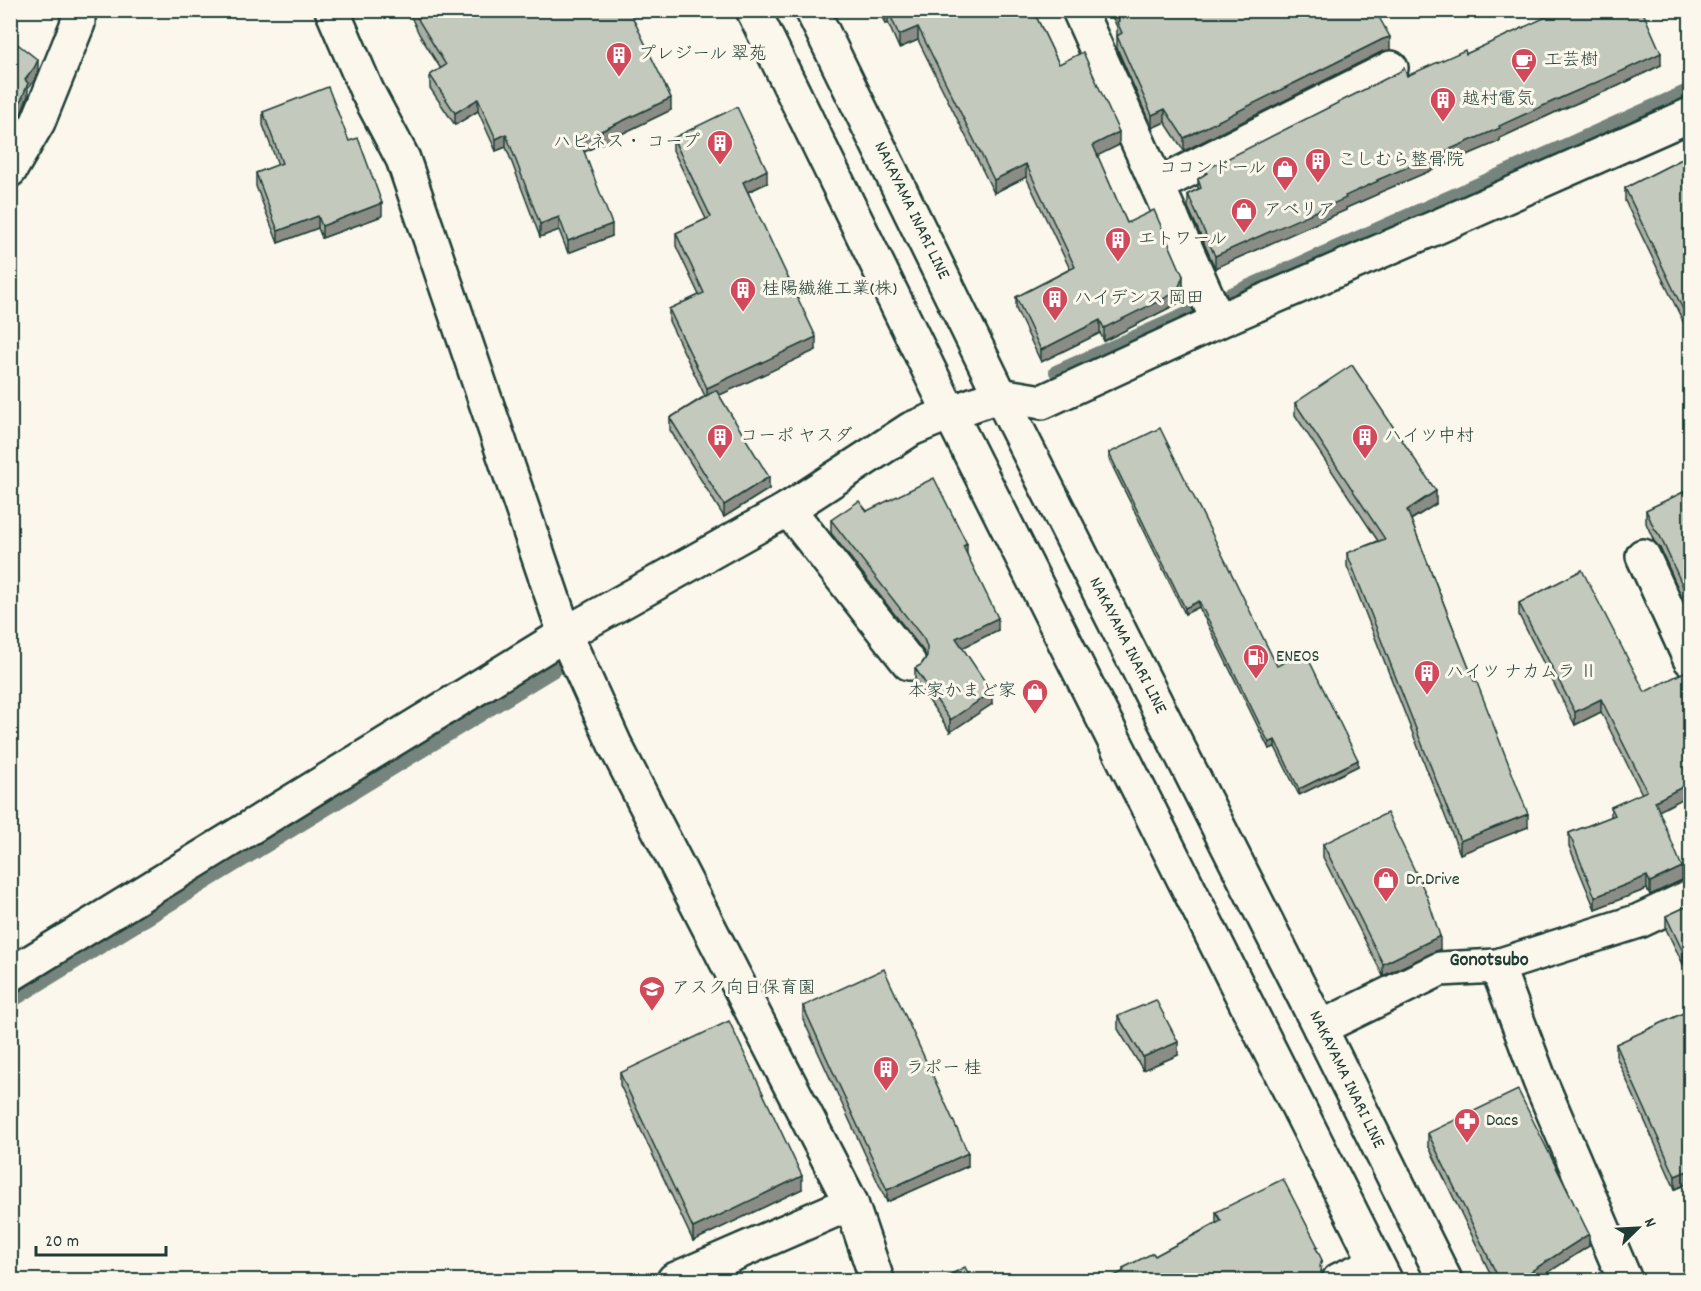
<svg xmlns="http://www.w3.org/2000/svg" width="1701" height="1291" font-family="Dekko,'Klee One',sans-serif">
  <style>
    .lines { fill: none; stroke-linecap: round; stroke-linejoin: round }
    .stream { stroke: #74847b; stroke-width: 14 }
    .minor-casing { stroke: #1f3d34; stroke-width: 38 }
    .major-casing { stroke: #1f3d34; stroke-width: 38 }
    .minor { stroke: #fbf7ec; stroke-width: 33 }
    .major { stroke: #fbf7ec; stroke-width: 33 }
    .wall { fill: #a9ada3; stroke: #1f3d34; stroke-width: 1.5 }
    .shaded-wall { fill: #898d85; stroke: #1f3d34; stroke-width: 1.5 }
    .building { fill: #c4c9be; stroke: #1f3d34; stroke-width: 1.5 }
    .labels { text-anchor: middle; dominant-baseline: central; stroke-width: 6; stroke-linejoin: round; paint-order: stroke }
    .poi-label { font-size: 18px; fill: #1f3d34; stroke: #fbf7ec; text-anchor: start }
    .street-label { font-size: 18px; fill: #1f3d34; stroke: #fbf7ec }
    .neighbourhood-label { font-size: 20px; font-weight: bold; fill: #1f3d34; stroke: #fbf7ec }
  </style>
  <rect width="100%" height="100%" fill="#fbf7ec"/>
  <filter id="ink" filterUnits="userSpaceOnUse"><feTurbulence type="fractalNoise" baseFrequency=".0167" numOctaves="2"/><feDisplacementMap in="SourceGraphic" scale="12" xChannelSelector="R" yChannelSelector="G"/><feConvolveMatrix kernelMatrix="1 2 1 2 8 2 1 2 1" color-interpolation-filters="sRGB"/></filter>
  <g filter="url(#ink)">
    <g class="lines">
      <g class="stream">
        <polyline points="1056,372 1690,90"/>
        <polyline points="10,1002 559,667"/>
      </g>
      <g class="minor-casing">
        <g id="minor">
          <polyline points="332,10 367,91 403,159 565,634 615,745 851,1203 877,1280"/>
          <polyline points="1079,10 1218,321"/>
          <polyline points="10,170 38,122 78,23 78,10"/>
          <polyline points="1158,185 1391,68"/>
          <polyline points="788,509 909,663"/>
          <polyline points="1643,556 1690,659"/>
          <polyline points="1497,966 1540,1081 1625,1280"/>
          <polyline points="10,975 565,634 788,509 911,429 950,413 1000,395 1042,402 1218,321 1439,226 1690,115"/>
          <polyline points="1320,1028 1440,969 1497,966 1639,921 1690,897"/>
          <polyline points="674,1280 851,1203"/>
          <polyline points="1339,1280 1376,1263"/>
        </g>
      </g>
      <g class="major-casing">
        <g id="major">
          <polyline points="753,10 950,413 1385,1280"/>
          <polyline points="812,10 1000,395 1320,1028 1445,1280"/>
        </g>
      </g>
      <use href="#minor" class="minor"/>
      <use href="#major" class="major"/>
    </g>
    <g class="wall">
      <polygon points="408,10 629,10 671,110 584,152 612,236 568,253 559,230 540,237 506,147 496,151 478,111 455,125 430,88 430,75 441,69 419,34"/>
      <polygon points="879,10 1033,10 1059,64 1119,145 1097,155 1127,223 1183,288 1177,304 1104,341 1100,333 1041,362 1016,309 1016,297 1070,269 1026,177 994,193 918,40 899,48 888,23 885,24"/>
      <polygon points="1109,10 1375,10 1390,50 1383,51 1184,151 1165,122 1152,128 1117,48 1117,27"/>
      <polygon points="1556,10 1642,10 1661,65 1618,86 1558,111 1500,138 1500,141 1378,193 1378,194 1346,208 1346,210 1215,268 1188,207 1188,194 1198,189 1198,179 1205,174 1205,170 1407,76 1466,54 1556,13"/>
      <polygon points="263,112 349,141 382,216 322,238 318,228 278,243 256,186 256,173 278,165 263,125"/>
      <polygon points="673,138 767,183 748,192 816,350 719,395 769,489 724,517 670,430 670,418 705,396 669,321 669,309 699,295 676,246 676,233 706,219 673,150"/>
      <polygon points="1690,155 1690,336 1625,201 1625,188"/>
      <polygon points="1295,403 1436,504 1411,520 1474,681 1528,827 1460,854 1347,566 1347,553 1378,541 1295,415"/>
      <polygon points="1109,453 1277,666 1358,766 1299,795 1275,747 1269,749 1199,607 1185,614 1109,459"/>
      <polygon points="1690,489 1690,615 1660,548 1654,541 1646,523 1646,510"/>
      <polygon points="867,511 967,554 998,630 962,648 992,704 950,732 915,680 915,668 921,665 926,657 924,652 831,533 831,520"/>
      <polygon points="1582,570 1659,811 1682,880 1650,895 1647,889 1595,909 1569,846 1569,833 1611,817 1611,807 1642,794 1601,712 1575,725 1519,615 1519,603"/>
      <polygon points="1323,844 1440,949 1383,976 1323,857"/>
      <polygon points="1690,905 1683,964 1666,929 1666,916"/>
      <polygon points="803,1006 968,1166 887,1202 803,1019"/>
      <polygon points="1690,1010 1690,1191 1687,1184 1675,1189 1616,1056 1616,1044"/>
      <polygon points="1118,1016 1178,1055 1143,1070 1118,1029"/>
      <polygon points="620,1073 802,1189 693,1241 620,1085"/>
      <polygon points="1428,1133 1589,1246 1535,1281 1494,1281 1428,1145"/>
      <polygon points="1216,1212 1318,1251 1322,1276 1123,1272 1123,1268 1155,1256 1216,1223"/>
    </g>
    <g class="shaded-wall">
      <polygon points="888,10 888,23 885,24 885,12"/>
      <polygon points="918,27 918,40 899,48 899,35"/>
      <polygon points="1390,37 1390,50 1383,51 1184,151 1184,138 1383,39"/>
      <polygon points="1661,53 1661,65 1618,86 1558,111 1500,138 1500,141 1378,193 1378,194 1346,208 1346,210 1215,268 1215,256 1377,180"/>
      <polygon points="38,60 38,73 34,81 28,88 28,96 21,114 10,131 10,118 25,80"/>
      <polygon points="671,98 671,110 580,154 580,141"/>
      <polygon points="478,99 478,111 455,125 455,113"/>
      <polygon points="1165,109 1165,122 1152,128 1152,115"/>
      <polygon points="1119,132 1119,145 1093,158 1093,145"/>
      <polygon points="506,134 506,147 496,151 496,139"/>
      <polygon points="1026,164 1026,177 994,193 994,180"/>
      <polygon points="767,170 767,183 743,194 743,182"/>
      <polygon points="382,203 382,216 322,238 322,226"/>
      <polygon points="318,216 318,228 278,243 278,231"/>
      <polygon points="559,217 559,230 540,237 540,224"/>
      <polygon points="612,224 612,236 568,253 568,241"/>
      <polygon points="1183,276 1183,288 1177,304 1104,341 1104,328"/>
      <polygon points="1100,320 1100,333 1041,362 1041,350"/>
      <polygon points="816,337 816,350 707,401 707,388"/>
      <polygon points="769,477 769,489 724,517 724,505"/>
      <polygon points="1436,491 1436,504 1407,522 1407,510"/>
      <polygon points="967,544 967,557 963,546"/>
      <polygon points="1199,601 1199,607 1185,614 1185,608"/>
      <polygon points="998,618 998,630 956,651 956,638"/>
      <polygon points="992,692 992,704 950,732 950,720"/>
      <polygon points="1601,699 1601,712 1575,725 1575,712"/>
      <polygon points="1275,740 1275,747 1269,749 1269,743"/>
      <polygon points="1358,760 1358,766 1299,795 1299,789"/>
      <polygon points="1690,783 1690,795 1655,813 1655,801"/>
      <polygon points="1528,814 1528,827 1460,854 1460,841"/>
      <polygon points="1682,867 1682,880 1650,895 1650,882"/>
      <polygon points="1647,876 1647,889 1595,909 1595,897"/>
      <polygon points="1440,936 1440,949 1383,976 1383,964"/>
      <polygon points="1690,948 1690,960 1683,964 1683,952"/>
      <polygon points="1178,1042 1178,1055 1143,1070 1143,1057"/>
      <polygon points="968,1153 968,1166 887,1202 887,1190"/>
      <polygon points="1687,1171 1687,1184 1675,1189 1675,1176"/>
      <polygon points="802,1176 802,1189 693,1241 693,1228"/>
      <polygon points="1589,1234 1589,1246 1535,1281 1516,1281"/>
    </g>
    <g class="building">
      <polygon points="414,10 629,10 671,98 580,141 612,224 568,241 559,217 540,224 506,134 496,139 478,99 455,113 430,75 446,65 419,21"/>
      <polygon points="888,10 1033,10 1059,64 1083,52 1119,132 1093,145 1127,223 1154,210 1183,276 1177,292 1104,328 1100,320 1041,350 1016,297 1075,267 1026,164 994,180 918,27 899,35"/>
      <polygon points="1115,10 1375,10 1390,37 1383,39 1184,138 1165,109 1152,115 1117,36 1122,33 1117,22 1119,21"/>
      <polygon points="1557,10 1642,10 1661,53 1618,73 1558,99 1499,126 1500,128 1377,180 1378,181 1345,196 1346,198 1215,256 1188,194 1201,188 1198,179 1207,173 1205,170 1399,72 1404,68 1407,76 1465,50 1466,54 1557,12"/>
      <polygon points="10,38 38,60 34,68 25,80 28,83 21,101 10,118"/>
      <polygon points="328,87 349,141 358,138 382,203 322,226 318,216 278,231 256,173 282,163 263,112"/>
      <polygon points="737,107 767,170 743,182 816,337 707,388 669,309 704,293 676,233 711,217 673,138"/>
      <polygon points="1690,155 1690,324 1625,188"/>
      <polygon points="1352,365 1436,491 1407,510 1474,681 1476,680 1528,814 1460,841 1347,553 1385,539 1295,403"/>
      <polygon points="716,390 769,477 724,505 670,418"/>
      <polygon points="1160,428 1277,666 1305,652 1358,760 1299,789 1275,740 1269,743 1199,601 1185,608 1109,453"/>
      <polygon points="934,478 967,544 963,546 998,618 956,638 992,692 950,720 915,668 921,665 927,657 927,647 924,639 831,520 859,501 867,511"/>
      <polygon points="1690,489 1690,602 1660,536 1654,528 1646,510"/>
      <polygon points="1582,570 1645,692 1690,669 1690,783 1655,801 1682,867 1650,882 1647,876 1595,897 1569,833 1615,815 1611,807 1647,791 1601,699 1575,712 1519,603"/>
      <polygon points="1387,813 1427,896 1440,936 1383,964 1323,844"/>
      <polygon points="1690,905 1690,948 1683,952 1666,916"/>
      <polygon points="884,969 968,1153 887,1190 803,1006"/>
      <polygon points="1156,1000 1178,1042 1143,1057 1118,1016"/>
      <polygon points="1690,1010 1690,1179 1687,1171 1675,1176 1616,1044"/>
      <polygon points="729,1021 802,1176 693,1228 620,1073"/>
      <polygon points="1518,1090 1589,1234 1516,1281 1500,1281 1428,1133"/>
      <polygon points="1283,1179 1318,1247 1316,1248 1322,1260 1320,1266 1322,1276 1326,1281 1105,1281 1124,1271 1123,1268 1153,1253 1155,1256 1221,1221 1216,1212"/>
      <polygon points="965,1267 972,1281 938,1281"/>
    </g>
  </g>
  <defs>
    <g id="building-pin" transform="scale(1.35)"><path d="M0 17L-7.5 6A9.5 9.5 0 1 1 7.5 6Z" fill="#d1495b" stroke="#fbf7ec"/><path d="M-4-6H4V6H1V3H-1V6H-4ZM-2.5-4.3h1.7v1.8h-1.7ZM.8-4.3h1.7v1.8H.8ZM-2.5-1h1.7V.8h-1.7ZM.8-1h1.7V.8H.8Z" fill="#fff"/></g>
    <g id="cafe-pin" transform="scale(1.35)"><path d="M0 17L-7.5 6A9.5 9.5 0 1 1 7.5 6Z" fill="#d1495b" stroke="#fbf7ec"/><path d="M-5.5-4.5H6V0H3Q3 3.5 0 3.5H-2.5Q-5.5 3.5-5.5 0ZM3-3.2v2h1.7v-2ZM-6 4.5H4V6H-6Z" fill="#fff"/></g>
    <g id="shop-pin" transform="scale(1.35)"><path d="M0 17L-7.5 6A9.5 9.5 0 1 1 7.5 6Z" fill="#d1495b" stroke="#fbf7ec"/><path d="M-5-2.5h2.3a2.7 3.5 0 0 1 5.4 0H5L5.5 6h-11ZM-1.5-2.5h3a1.5 2.3 0 0 0-3 0Z" fill="#fff"/></g>
    <g id="fuel-pin" transform="scale(1.35)"><path d="M0 17L-7.5 6A9.5 9.5 0 1 1 7.5 6Z" fill="#d1495b" stroke="#fbf7ec"/><path d="M-5.5-6h7V0h2V4h1.3V-2.5L3-4.5l.8-.8L6-3V5H2.5V1h-1V6h-7ZM-4.2-4.7v3.2H.2V-4.7Z" fill="#fff"/></g>
    <g id="school-pin" transform="scale(1.35)"><path d="M0 17L-7.5 6A9.5 9.5 0 1 1 7.5 6Z" fill="#d1495b" stroke="#fbf7ec"/><path d="M0-5L7-2L0 1L-7-2ZM-4 1L0 2.5L4 1V4Q0 6-4 4Z" fill="#fff"/></g>
    <g id="pharmacy-pin" transform="scale(1.35)"><path d="M0 17L-7.5 6A9.5 9.5 0 1 1 7.5 6Z" fill="#d1495b" stroke="#fbf7ec"/><path d="M-2-6h4v4h4v4h-4v4h-4v-4h-4v-4h4Z" fill="#fff"/></g>
  </defs>
  <g fill-rule="evenodd">
    <use href="#building-pin" x="619" y="55"/>
    <use href="#cafe-pin" x="1524" y="61"/>
    <use href="#building-pin" x="1443" y="100"/>
    <use href="#building-pin" x="720" y="143"/>
    <use href="#building-pin" x="1318" y="161"/>
    <use href="#shop-pin" x="1285" y="169"/>
    <use href="#shop-pin" x="1244" y="211"/>
    <use href="#building-pin" x="1118" y="240"/>
    <use href="#building-pin" x="743" y="290"/>
    <use href="#building-pin" x="1055" y="299"/>
    <use href="#building-pin" x="720" y="437"/>
    <use href="#building-pin" x="1365" y="437"/>
    <use href="#fuel-pin" x="1256" y="657"/>
    <use href="#building-pin" x="1427" y="673"/>
    <use href="#shop-pin" x="1035" y="692"/>
    <use href="#shop-pin" x="1386" y="880"/>
    <use href="#school-pin" x="652" y="989"/>
    <use href="#building-pin" x="886" y="1069"/>
    <use href="#pharmacy-pin" x="1467" y="1121"/>
  </g>
  <g class="labels">
    <g class="poi-label">
      <text x="638" y="55">プレジール 翠苑</text>
      <text x="1544" y="61">工芸樹</text>
      <text x="1462" y="100">越村電気</text>
      <text x="700" y="143" text-anchor="end">ハピネス・ コープ</text>
      <text x="1338" y="161">こしむら整骨院</text>
      <text x="1266" y="169" text-anchor="end">ココンドール</text>
      <text x="1264" y="211">アベリア</text>
      <text x="1138" y="240">エトワール</text>
      <text x="762" y="290">桂陽繊維工業(株)</text>
      <text x="1074" y="299">ハイデンス 岡田</text>
      <text x="740" y="437">コーポ ヤスダ</text>
      <text x="1384" y="437">ハイツ中村</text>
      <text x="1276" y="657">ENEOS</text>
      <text x="1446" y="673">ハイツ ナカムラ Ⅱ</text>
      <text x="1016" y="692" text-anchor="end">本家かまど家</text>
      <text x="1406" y="880">Dr.Drive</text>
      <text x="672" y="989">アスク向日保育園</text>
      <text x="906" y="1069">ラポー 桂</text>
      <text x="1486" y="1121">Dacs</text>
    </g>
    <g class="street-label">
      <text transform="translate(911 211) rotate(64)">NAKAYAMA INARI LINE</text>
      <text transform="translate(1127 646) rotate(63)">NAKAYAMA INARI LINE</text>
      <text transform="translate(1346 1080) rotate(64)">NAKAYAMA INARI LINE</text>
    </g>
    <g class="neighbourhood-label">
      <text x="1489" y="961">Gonotsubo</text>
    </g>
  </g>
  <rect width="1701" height="1291" fill="none" stroke="#fbf7ec" stroke-width="36"/>
  <rect x="18" y="18" width="1665" height="1255" fill="none" stroke="#1f3d34" stroke-width="2" filter="url(#ink)"/>
  <g transform="translate(1638 1228) rotate(66)" stroke="#fbf7ec" stroke-width="4.5" paint-order="stroke">
  <path d="M0-4.5L10 22L0 15L-10 22Z" fill="#1f3d34"/>
  <text y="-9" font-size="16" font-weight="bold" text-anchor="middle" fill="#1f3d34">N</text>
  </g>
  <path d="M36 1246v9h130v-9" fill="none" stroke="#1f3d34" stroke-width="3"/>
  <text x="45" y="1246" font-size="18" fill="#1f3d34" stroke="#fbf7ec" stroke-width="4.5" paint-order="stroke">20 m</text>
</svg>
